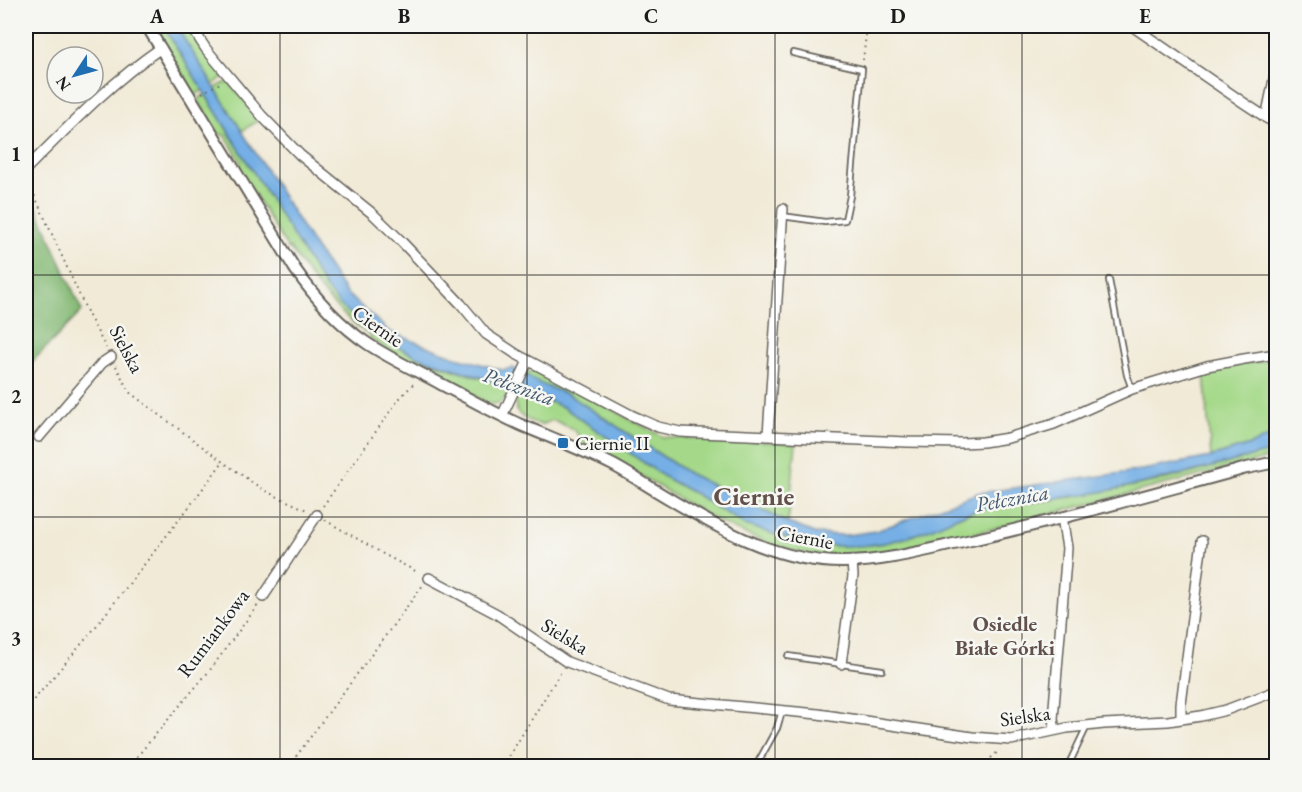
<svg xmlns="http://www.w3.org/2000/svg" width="1302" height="792" font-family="'EB Garamond',serif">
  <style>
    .green { fill: #a5d989; stroke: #607a52; stroke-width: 1.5 }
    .forest { fill: #84b975; stroke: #506a48; stroke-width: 1.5 }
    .water { fill: #75afe5; stroke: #486680; stroke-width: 1.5 }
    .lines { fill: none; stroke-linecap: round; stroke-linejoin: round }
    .service-casing { stroke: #67645d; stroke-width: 8 }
    .minor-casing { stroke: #67645d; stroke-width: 12 }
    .tertiary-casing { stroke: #67645d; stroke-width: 14 }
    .path { stroke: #67645d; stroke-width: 2; stroke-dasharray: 1.5 4.5; stroke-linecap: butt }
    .service { stroke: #fff; stroke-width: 4.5 }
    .minor { stroke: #fff; stroke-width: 9 }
    .tertiary { stroke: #fff; stroke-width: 10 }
    .grid { fill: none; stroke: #1c1c1c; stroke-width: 1.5; stroke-opacity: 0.55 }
    .poi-dot { fill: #1f6fb2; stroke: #f6f6f2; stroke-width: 2 }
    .labels { text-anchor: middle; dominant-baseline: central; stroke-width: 5; stroke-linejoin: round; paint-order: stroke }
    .street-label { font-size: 20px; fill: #1c1c1c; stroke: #f6f6f2 }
    .poi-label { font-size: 20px; fill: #1c1c1c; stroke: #f6f6f2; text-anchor: start }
    .water-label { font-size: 21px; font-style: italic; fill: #40576c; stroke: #f6f6f2 }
    .neighbourhood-label { font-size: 21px; font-weight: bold; fill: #62514b; stroke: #f6f6f2 }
    .district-label { font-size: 26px; font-weight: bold; fill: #62514b; stroke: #f6f6f2 }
    .neatline { fill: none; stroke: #1c1c1c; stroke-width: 2 }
    .grid-label { font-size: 20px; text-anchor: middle; font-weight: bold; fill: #1c1c1c }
  </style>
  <rect width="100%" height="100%" fill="#f6f6f2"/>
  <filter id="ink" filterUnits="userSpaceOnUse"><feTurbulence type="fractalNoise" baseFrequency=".0167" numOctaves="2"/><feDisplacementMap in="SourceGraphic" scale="12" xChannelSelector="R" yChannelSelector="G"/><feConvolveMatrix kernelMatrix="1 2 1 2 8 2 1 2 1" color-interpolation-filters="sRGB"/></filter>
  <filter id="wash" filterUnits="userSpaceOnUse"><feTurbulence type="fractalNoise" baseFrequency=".008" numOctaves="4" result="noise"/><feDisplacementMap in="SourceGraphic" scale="24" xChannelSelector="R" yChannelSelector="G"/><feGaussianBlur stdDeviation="1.35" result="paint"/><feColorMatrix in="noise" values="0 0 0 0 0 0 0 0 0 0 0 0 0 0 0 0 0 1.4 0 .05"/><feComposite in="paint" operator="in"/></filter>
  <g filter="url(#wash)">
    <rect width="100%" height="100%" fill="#f1ead7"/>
    <g class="green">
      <polygon points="153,26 163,26 203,90 196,95 194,94"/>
      <polygon points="176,26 187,26 224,76 213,85"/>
      <polygon points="227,82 231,85 260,119 242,131 215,88"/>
      <path d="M205 94 326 289C352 317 387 344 423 359 450 370 482 378 511 387 506 398 502 405 489 404L393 353 370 339 371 337C336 311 314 285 290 248L288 249 239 169 241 162 225 135 218 134 198 100Z"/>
      <polygon points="1276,359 1276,434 1250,445 1211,457 1204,372 1243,364"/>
      <polygon points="532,370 543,373 663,437 796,443 788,523 688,473 569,395 541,384 526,376 528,372"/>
      <path d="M520 390 563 407 666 478 697 495 744 524 746 526H749C809 547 860 556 922 532 941 525 961 513 981 509 1007 504 1033 503 1058 499 1085 495 1112 490 1139 485 1186 476 1231 462 1276 450V456L945 541C911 548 876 557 841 557 770 556 707 516 648 480 634 471 619 464 604 456 599 454 592 452 587 448 582 443 579 434 574 430 568 426 559 423 553 420L541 425C520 417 509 414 520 390Z"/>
    </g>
    <polygon class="forest" points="26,183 82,311 26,368"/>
    <path class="water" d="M163 26H176L314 246 346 293 390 332 453 356 502 370 513 368 541 384 569 395 688 473 788 523 817 534 847 535 876 531 978 493 1137 471 1211 457 1250 445 1276 434V450C1216 466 1156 482 1095 493 1057 500 1018 501 981 509 961 513 942 525 922 532 861 556 809 547 749 526H745L744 524 697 495 666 478 563 407 533 394 424 359 400 348 355 318 339 304 326 289Z"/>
  </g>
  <g filter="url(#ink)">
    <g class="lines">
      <g class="service-casing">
        <g id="service">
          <polyline points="782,216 825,222 845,220 850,196 862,69 793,53"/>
          <polyline points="1109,280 1127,375 1132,389"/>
          <polyline points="788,656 882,670"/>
          <polyline points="756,766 777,728 782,711"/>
          <polyline points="1068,766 1087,726"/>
        </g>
      </g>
      <g class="minor-casing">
        <g id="minor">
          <polyline points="191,26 206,49 262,116 300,155 373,214 400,240 461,304 486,334 516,354 631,415 658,427 680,432 699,433 907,442 962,443 983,442 1008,438 1054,424 1132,389 1207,366 1244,359 1276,354"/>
          <polyline points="1132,26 1244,103 1276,124"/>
          <polyline points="1266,118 1276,70"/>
          <path d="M26 169C68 127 111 82 161 48"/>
          <polyline points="502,416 528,361"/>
          <polyline points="768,435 783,209"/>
          <polyline points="39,437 102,363 111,357"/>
          <polyline points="429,578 497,614 567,662 669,700 818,714 972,737 1011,740 1067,728 1104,724 1168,721 1201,716 1226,710 1276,691"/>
          <polyline points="263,597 317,515"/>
          <polyline points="841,664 853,576 852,561"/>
          <polyline points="1181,718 1181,704 1202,541"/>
          <polyline points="1055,730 1053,719 1067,548 1062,517"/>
        </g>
      </g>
      <g class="tertiary-casing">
        <path id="tertiary" d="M147 26 295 269C315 298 338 324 368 344 391 359 417 371 441 384 468 398 494 413 521 425 552 438 583 450 613 465 628 473 643 483 658 492 714 526 774 562 842 562 884 562 926 550 967 541 1061 520 1154 493 1247 468L1276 462"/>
      </g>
      <g class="path">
        <polyline points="863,60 867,26"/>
        <polyline points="202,93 220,83"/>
        <polyline points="27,179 89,316 106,348"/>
        <polyline points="116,366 129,392 223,462 265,491 307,510"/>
        <polyline points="323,506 399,399 414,383"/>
        <polyline points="325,520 385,555 419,573"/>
        <polyline points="26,709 90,634 189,507 222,463"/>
        <polyline points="129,766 210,670 258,605"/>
        <polyline points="289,766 423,585"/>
        <polyline points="503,766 562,670"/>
        <polyline points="982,766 1000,750"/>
      </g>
      <use href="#service" class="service"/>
      <use href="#minor" class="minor"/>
      <use href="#tertiary" class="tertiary"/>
    </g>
  </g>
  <path class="grid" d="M280 26V766M527 26V766M775 26V766M1022 26V766M26 275H1276M26 517H1276"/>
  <rect class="poi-dot" x="557" y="437" width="12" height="12" rx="3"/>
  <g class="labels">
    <g class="street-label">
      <text transform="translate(378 326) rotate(35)">Ciernie</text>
      <text transform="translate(127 349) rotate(62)">Sielska</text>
      <text transform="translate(805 537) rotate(11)">Ciernie</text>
      <text transform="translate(213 633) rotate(-53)">Rumiankowa</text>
      <text transform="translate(565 636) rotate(31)">Sielska</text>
      <text transform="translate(1025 716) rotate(-8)">Sielska</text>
    </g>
    <g class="poi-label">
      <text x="575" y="443">Ciernie II</text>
    </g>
    <g class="water-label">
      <text transform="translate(519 386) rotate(20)">Pełcznica</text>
      <text transform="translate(1012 498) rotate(-10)">Pełcznica</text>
    </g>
    <g class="neighbourhood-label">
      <text x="1005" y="623">Osiedle<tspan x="1005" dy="24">Białe Górki</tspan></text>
    </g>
    <g class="district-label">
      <text x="754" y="496">Ciernie</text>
    </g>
  </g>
  <rect width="1302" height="792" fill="none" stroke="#f6f6f2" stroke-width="66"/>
  <g transform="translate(75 75) rotate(234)"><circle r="28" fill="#f6f6f2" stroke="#9f9f9c" stroke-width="1.5"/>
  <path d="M0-4.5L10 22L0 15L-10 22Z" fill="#1f6fb2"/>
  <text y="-9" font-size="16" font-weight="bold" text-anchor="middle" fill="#1c1c1c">N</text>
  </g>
  <rect x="33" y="33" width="1236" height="726" class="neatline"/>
  <g class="grid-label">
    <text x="157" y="23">A</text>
    <text x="404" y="23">B</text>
    <text x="651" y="23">C</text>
    <text x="898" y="23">D</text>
    <text x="1145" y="23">E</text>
    <text x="16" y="161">1</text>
    <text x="16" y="403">2</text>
    <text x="16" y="645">3</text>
  </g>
</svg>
